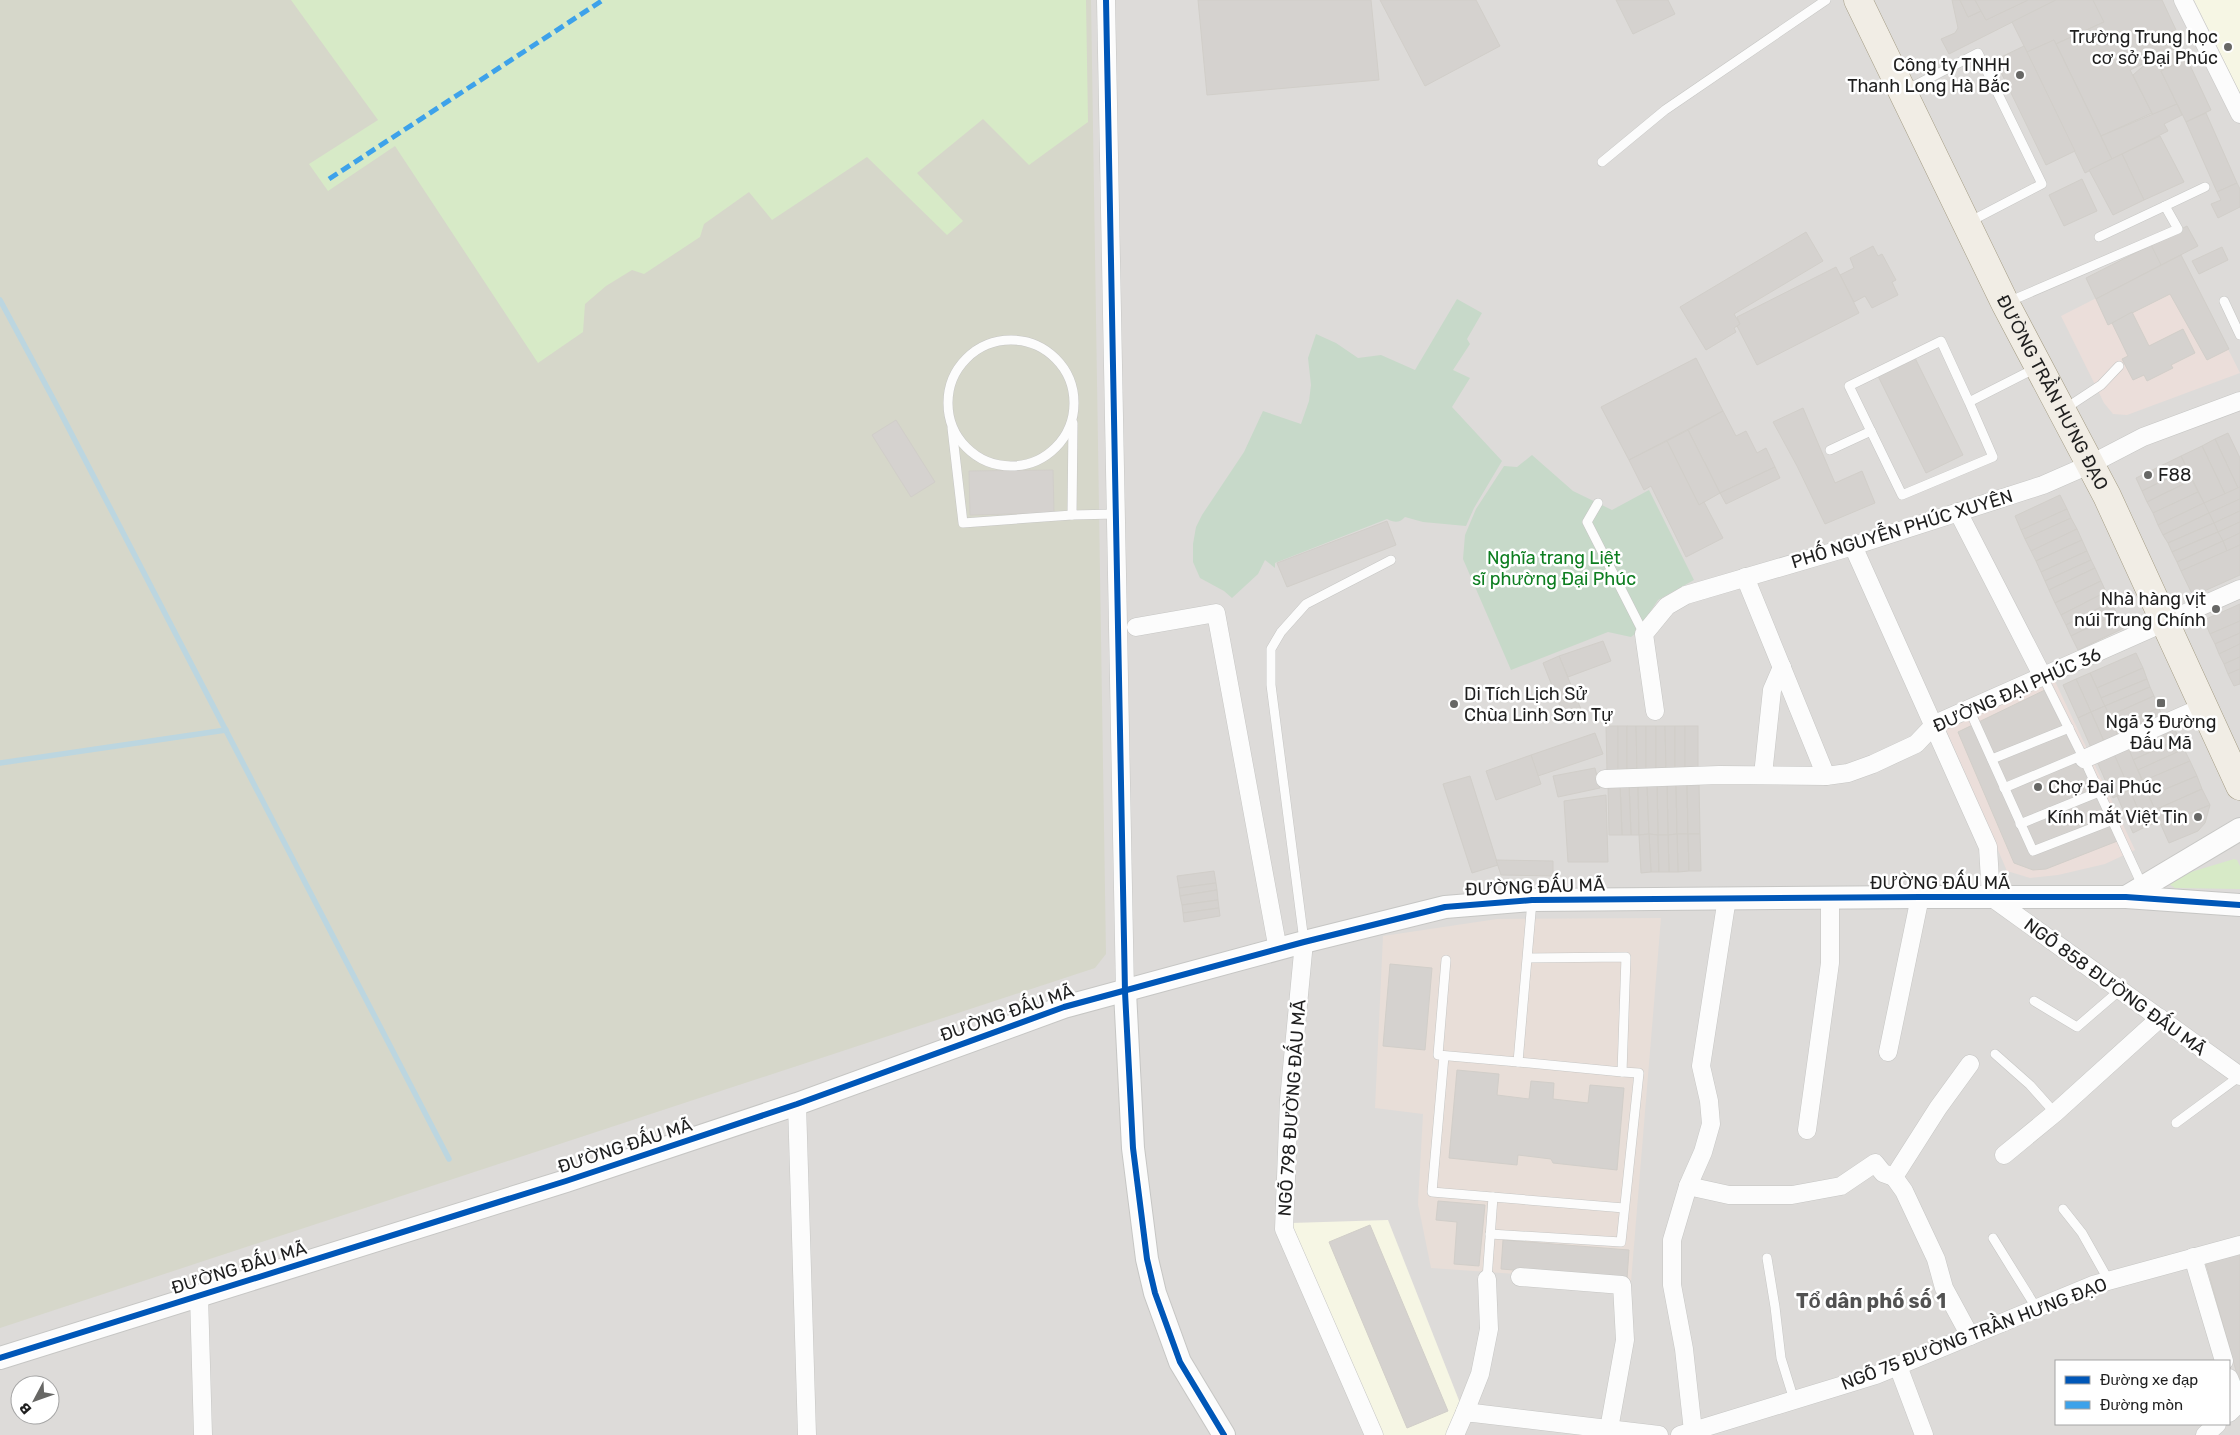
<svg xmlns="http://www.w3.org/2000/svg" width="2240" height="1435" font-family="Rubik,sans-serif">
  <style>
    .residential { fill: #dddbd9; fill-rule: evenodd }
    .commercial { fill: #ebdeda }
    .education { fill: #f6f6e4 }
    .military { fill: #e8ded8 }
    .construction { fill: #d6d7ca }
    .grass { fill: #d7eac7 }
    .cemetery { fill: #c7d9c9 }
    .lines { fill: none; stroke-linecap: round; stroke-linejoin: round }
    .stream { stroke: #bcd6e0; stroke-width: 5.5 }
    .building { fill: #d5d2cf; stroke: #d1cec9 }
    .service-casing { stroke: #c6c6c4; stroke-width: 10 }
    .minor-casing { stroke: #c6c6c4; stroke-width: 19 }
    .tertiary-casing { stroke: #c6c6c4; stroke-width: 24 }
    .primary-casing { stroke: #a49c84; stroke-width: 29 }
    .service { stroke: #fcfcfc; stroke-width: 9 }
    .minor { stroke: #fcfcfc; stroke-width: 18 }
    .tertiary { stroke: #fcfcfc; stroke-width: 22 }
    .primary { stroke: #f1ede5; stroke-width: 28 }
    .quiet { stroke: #3da2ea; stroke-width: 5; stroke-dasharray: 10 5; stroke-linecap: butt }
    .cycleway-casing { stroke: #fff; stroke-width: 9 }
    .cycleway { stroke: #0057b8; stroke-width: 6 }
    .poi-dot { fill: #676765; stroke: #fff; stroke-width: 2 }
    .labels { text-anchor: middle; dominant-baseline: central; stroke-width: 5; stroke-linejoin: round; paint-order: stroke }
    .poi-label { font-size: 18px; fill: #1f1f1f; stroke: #fff; text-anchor: end }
    .street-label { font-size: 18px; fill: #1f1f1f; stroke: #fff }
    .park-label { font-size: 18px; fill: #0d7e20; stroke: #fff }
    .quarter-label { font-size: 20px; font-weight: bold; fill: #525252; stroke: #fff }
  </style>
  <rect width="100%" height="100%" fill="#eeece8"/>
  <path class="residential" d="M1079 0H2240V1435H0V1315ZM2056 1361H2229V1424H2056ZM20 1385H50V1415H20Z"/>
  <g class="commercial">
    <polygon points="2181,255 2240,373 2127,415 2113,414 2104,403 2061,316"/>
    <polygon points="2052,675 2135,850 2105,864 2058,875 2030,878 2007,871 1944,725"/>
  </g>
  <g class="education">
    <polygon points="2194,0 2240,0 2240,93"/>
    <polygon points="1388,1220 1462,1408 1448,1435 1382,1435 1291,1223"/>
  </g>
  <polygon class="military" points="1661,918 1631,1282 1431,1268 1418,1204 1423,1114 1375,1108 1383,936 1497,919"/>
  <polygon class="construction" points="0,0 1091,0 1106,954 1095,968 0,1328"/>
  <g class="grass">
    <polygon points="291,0 1086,0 1088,122 1029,165 983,119 917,173 963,221 947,235 867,157 772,220 749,192 704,224 700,237 644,274 632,270 606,286 585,304 583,332 538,363 395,146 328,191 309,164 378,120"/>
    <polygon points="2234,859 2237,860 2240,866 2240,889 2175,888 2169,884 2171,878"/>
  </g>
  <g class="cemetery">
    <path d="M1457 299 1482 313 1467 339 1470 344 1453 370 1470 378 1452 407 1502 461 1474 508 1466 526 1423 522 1405 517C1399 523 1395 523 1387 519L1275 563V568L1265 560 1258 574 1232 598 1224 591 1200 578 1193 562V544L1196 527 1202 515 1244 452 1263 411 1301 424 1309 401 1311 385 1308 358 1316 334 1336 343 1358 358 1381 355 1415 370Z"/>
    <polygon points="1532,455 1573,491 1612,510 1649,490 1694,580 1658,600 1636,633 1631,637 1608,632 1511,670 1463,559 1465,535 1476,509 1504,466 1517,467"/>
  </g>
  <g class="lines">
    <g class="stream">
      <polyline points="0,300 56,404 449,1159"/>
      <polyline points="0,763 226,730"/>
    </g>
  </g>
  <g class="building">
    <polygon points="1198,0 1371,0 1379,80 1207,95"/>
    <polygon points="1380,0 1476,0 1500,46 1425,86"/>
    <polygon points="1616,0 1668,0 1675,14 1633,34"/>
    <polygon points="1952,0 1960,0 1968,17 1981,11 1986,20 2028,0 2056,0 1949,54 1941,39 1955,33 1958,28"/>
    <polygon points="1960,0 1975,0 1981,11 1968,17"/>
    <polygon points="1975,0 2028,0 1986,20"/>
    <polygon points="2056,0 2093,0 2104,22 2056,44 2054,40 2027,52 2012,22"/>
    <polygon points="2093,0 2162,0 2183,45 2130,70 2152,113 2101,136 2056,44 2104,22"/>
    <polygon points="2054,40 2112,159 2085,173 2027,52"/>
    <polygon points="2024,46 2075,151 2046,165 1995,60"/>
    <polygon points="2171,51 2177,64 2161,71 2177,104 2153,115 2133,75 2149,61"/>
    <polygon points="2187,59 2211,110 2186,122 2161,71"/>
    <polygon points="2177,104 2182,115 2164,124 2168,131 2112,159 2101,136"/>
    <polygon points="2206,113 2237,183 2217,192 2186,122"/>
    <polygon points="2160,136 2184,182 2144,200 2122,154"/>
    <polygon points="2122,154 2144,200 2113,215 2089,170"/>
    <polygon points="2082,179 2097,211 2064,226 2049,195"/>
    <polygon points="2237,183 2240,189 2240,207 2218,218 2211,204 2221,200 2217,192"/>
    <polygon points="2187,226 2198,246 2161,265 2151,245"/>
    <polygon points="1806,232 1823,261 1734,314 1740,324 1734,328 1736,332 1706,350 1680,307"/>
    <polygon points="2151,245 2161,265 2096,299 2086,278"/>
    <polygon points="1873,246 1878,256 1882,254 1896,280 1892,282 1898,295 1872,308 1865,296 1854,302 1840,275 1854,268 1850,258"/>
    <polygon points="2222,247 2228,260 2199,274 2192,261"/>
    <polygon points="2181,255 2229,349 2207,360 2170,294 2108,325 2096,299"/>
    <polygon points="1836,267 1859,313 1757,365 1737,326 1740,324 1737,317"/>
    <polygon points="2132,312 2149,346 2183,329 2195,353 2171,365 2173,368 2147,381 2144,375 2133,380 2122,359 2128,356 2112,323"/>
    <polygon points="1914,356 1963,455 1926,473 1877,374"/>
    <polygon points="1696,358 1723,411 1629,460 1601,407"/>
    <polygon points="1803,408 1835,483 1862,471 1875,503 1825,524 1797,466 1773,422"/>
    <polygon points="1723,411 1736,436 1746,431 1757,453 1766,448 1775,467 1720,493 1688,430"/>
    <polygon points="896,420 935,482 911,497 872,435"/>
    <polygon points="1688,430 1720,493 1699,505 1667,441"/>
    <polygon points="2228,433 2240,458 2240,487 2238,488 2215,439"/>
    <polygon points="2215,439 2238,488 2225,494 2202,446"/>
    <polygon points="1667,441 1699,505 1704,502 1723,538 1686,557 1651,486 1644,490 1629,460"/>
    <polygon points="2202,446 2225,494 2204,503 2181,456"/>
    <polygon points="2181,456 2187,469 2142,491 2136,478"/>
    <polygon points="1775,467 1780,478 1726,504 1720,493"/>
    <polygon points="2187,469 2192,480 2147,502 2142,491"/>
    <polygon points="1053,470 1054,513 970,515 969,471"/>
    <polygon points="2192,480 2198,492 2153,513 2147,502"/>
    <polygon points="2240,487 2240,499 2209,513 2204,503"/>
    <polygon points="2198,492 2204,503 2158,525 2153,513"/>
    <polygon points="2060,495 2067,509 2021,530 2015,516"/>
    <polygon points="2240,499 2240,511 2214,523 2209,513"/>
    <polygon points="2204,503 2209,513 2163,535 2158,525"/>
    <polygon points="2067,509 2071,518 2025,539 2021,530"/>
    <polygon points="2240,511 2240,522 2218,532 2214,523"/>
    <polygon points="2209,513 2214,523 2168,543 2163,535"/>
    <polygon points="2071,518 2077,529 2031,551 2025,539"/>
    <polygon points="1387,521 1396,545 1287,587 1277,563"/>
    <polygon points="2240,522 2240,533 2223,541 2218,532"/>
    <polygon points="2214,523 2218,532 2172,552 2168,543"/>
    <polygon points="2077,529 2082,540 2036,561 2031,551"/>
    <polygon points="2218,532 2223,541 2177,562 2172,552"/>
    <polygon points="2240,533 2240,545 2227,551 2223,541"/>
    <polygon points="2082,540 2087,551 2041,572 2036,561"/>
    <polygon points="2223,541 2227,551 2181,571 2177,562"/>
    <polygon points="2240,545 2240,575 2193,596 2181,571"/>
    <polygon points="2087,551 2091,560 2045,581 2041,572"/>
    <polygon points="2091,560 2095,568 2049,590 2045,581"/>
    <polygon points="2095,568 2101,581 2055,603 2049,590"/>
    <polygon points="2101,581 2106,592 2061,615 2055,603"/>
    <polygon points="2106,592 2111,602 2066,625 2061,615"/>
    <polygon points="2111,602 2117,614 2071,636 2066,625"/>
    <polygon points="2240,604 2240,621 2210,634 2204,620"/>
    <polygon points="2117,614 2124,628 2078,650 2071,636"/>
    <polygon points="2240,621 2240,633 2215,644 2210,634"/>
    <polygon points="2240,633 2240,644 2219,654 2215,644"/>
    <polygon points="1603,641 1611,661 1568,677 1559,656"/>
    <polygon points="2240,644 2240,657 2224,664 2219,654"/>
    <polygon points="2136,653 2143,668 2097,688 2090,673"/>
    <polygon points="1559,656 1583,714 1566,721 1543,663"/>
    <polygon points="2240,657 2240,669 2228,674 2224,664"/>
    <polygon points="2143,668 2147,679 2101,698 2097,688"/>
    <polygon points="2240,669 2240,684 2234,686 2228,674"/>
    <polygon points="2090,673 2105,706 2091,712 2076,679"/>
    <polygon points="2076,679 2091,712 2078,718 2063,685"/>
    <polygon points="2147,679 2150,687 2105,706 2101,698"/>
    <polygon points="2150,687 2154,696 2109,716 2105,706"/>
    <polygon points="2049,688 2120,840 2046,869 2033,870 2014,863 1958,732"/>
    <polygon points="2154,696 2159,708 2114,727 2109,716"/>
    <polygon points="2105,706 2120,740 2106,746 2091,712"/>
    <polygon points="2159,708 2164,721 2120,740 2114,727"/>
    <polygon points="2091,712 2106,746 2093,752 2078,718"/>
    <polygon points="2173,725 2179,739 2133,760 2127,745"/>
    <polygon points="1606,726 1618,726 1618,772 1607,772"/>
    <rect x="1618" y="726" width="9" height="46"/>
    <polygon points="1627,726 1636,726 1637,772 1627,772"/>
    <polygon points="1636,726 1646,726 1646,772 1637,772"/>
    <polygon points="1646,726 1656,726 1656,771 1646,772"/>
    <polygon points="1656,726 1665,726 1666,771 1656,771"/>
    <polygon points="1665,726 1675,726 1675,772 1666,771"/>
    <polygon points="1675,726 1685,726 1685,771 1675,772"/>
    <rect x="1685" y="726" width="13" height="45"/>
    <polygon points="1595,733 1603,754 1538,776 1531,755"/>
    <polygon points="2179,739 2184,749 2138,770 2133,760"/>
    <polygon points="2127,745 2144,785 2130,790 2113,752"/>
    <polygon points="2184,749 2190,761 2143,781 2138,770"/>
    <polygon points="2113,752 2130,790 2113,798 2096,759"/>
    <polygon points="1531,755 1541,784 1496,800 1486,771"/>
    <polygon points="2190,761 2197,776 2149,796 2143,781"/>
    <polygon points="1595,768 1600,788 1558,797 1553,776"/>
    <polygon points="1470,776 1498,865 1472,873 1443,784"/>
    <polygon points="2197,776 2202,789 2155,810 2149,796"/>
    <polygon points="1667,782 1676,782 1677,834 1668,835"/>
    <polygon points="1667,782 1668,835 1658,835 1657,783"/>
    <polygon points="1676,782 1687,782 1688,834 1677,834"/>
    <polygon points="1687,782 1699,782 1700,834 1688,834"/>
    <polygon points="1629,783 1638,783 1639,835 1631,835"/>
    <polygon points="1629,783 1631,835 1622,835 1620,784"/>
    <polygon points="1638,783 1647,783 1649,834 1639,835"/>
    <polygon points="1647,783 1657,783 1658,835 1649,834"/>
    <polygon points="1608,784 1620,784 1622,835 1609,835"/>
    <polygon points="2144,785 2160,821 2145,827 2130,790"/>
    <polygon points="2202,789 2210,805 2161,825 2155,810"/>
    <polygon points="2130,790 2145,827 2133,833 2117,796"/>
    <polygon points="1606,795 1608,862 1568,862 1564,801"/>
    <polygon points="2210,805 2205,823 2198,831 2169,843 2161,825"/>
    <polygon points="1649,834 1658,835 1659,872 1651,872"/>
    <polygon points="1649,834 1651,872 1641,873 1639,835"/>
    <polygon points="1677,834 1688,834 1689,871 1678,872"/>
    <polygon points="1677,834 1678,872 1669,872 1668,835"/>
    <polygon points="1688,834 1700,834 1701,871 1689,871"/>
    <polygon points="1658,835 1668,835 1669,872 1659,872"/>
    <polygon points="1496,860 1553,861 1553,876 1501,875"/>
    <polygon points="1214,871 1216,883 1179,888 1177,876"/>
    <polygon points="1216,883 1217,890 1180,896 1179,888"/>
    <polygon points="1217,890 1218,900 1182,905 1180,896"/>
    <polygon points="1218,900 1219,908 1183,913 1182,905"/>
    <polygon points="1219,908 1220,916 1184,922 1183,913"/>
    <polygon points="1390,964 1432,968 1425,1050 1383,1046"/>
    <polygon points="1457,1070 1499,1074 1497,1095 1529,1099 1531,1081 1554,1083 1553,1099 1588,1103 1590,1085 1624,1088 1617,1170 1553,1163 1551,1159 1518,1155 1517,1165 1449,1158"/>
    <polygon points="1438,1201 1485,1205 1479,1266 1454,1264 1457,1222 1436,1220"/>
    <polygon points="1370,1225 1448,1411 1407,1428 1329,1242"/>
    <polygon points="1503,1240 1629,1250 1627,1279 1501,1269"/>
    <polygon points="2240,1252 2240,1385 2205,1260"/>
  </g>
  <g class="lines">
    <g class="service-casing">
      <g id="service">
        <polyline points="1904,91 1978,53 2042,184 1969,222"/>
        <polyline points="1602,162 1665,110 1826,0"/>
        <polyline points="2099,237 2165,206"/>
        <polyline points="2224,301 2240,335"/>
        <polyline points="2008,302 2178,229 2165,206 2205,187"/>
        <circle cx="1011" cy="403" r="63"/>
        <polyline points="1969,402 1941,341 1849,386 1902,495 1993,457 1969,402 2036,368"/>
        <polyline points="2063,410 2101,385 2119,366"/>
        <polyline points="1073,423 1072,515 1116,514"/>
        <polyline points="952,428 963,523 1072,515"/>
        <polyline points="1830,450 1871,431"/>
        <polyline points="1598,503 1587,522 1644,634"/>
        <polyline points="2043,677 2084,759 2142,885"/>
        <polyline points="1969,709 2033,851 2113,820"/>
        <polyline points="1992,759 2069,728"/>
        <polyline points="2004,788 2083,755"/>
        <polyline points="2020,824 2099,792"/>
        <polyline points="1304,941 1271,685 1271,649 1281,632 1306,604 1391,560"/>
        <polyline points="1527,958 1626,957 1622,1072 1518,1062 1532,901"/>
        <polyline points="1446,960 1438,1055 1518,1062"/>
        <polyline points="2034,1001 2077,1027 2120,990"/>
        <polyline points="1995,1054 2030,1085 2055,1113"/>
        <polyline points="1444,1056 1432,1192 1624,1208"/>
        <polyline points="2176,1123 2240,1076"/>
        <polyline points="2063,1209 2082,1233 2109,1281"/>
        <polyline points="1490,1234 1621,1242 1639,1073 1622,1072"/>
        <polyline points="1993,1238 2037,1309"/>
        <polyline points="1767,1258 1775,1307 1781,1358 1794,1400"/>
        <polyline points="1487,1279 1493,1197"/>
      </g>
    </g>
    <g class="minor-casing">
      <g id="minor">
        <polyline points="1106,0 1125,992"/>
        <polyline points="2183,0 2240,114"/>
        <polyline points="1958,512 2043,677"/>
        <polyline points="1853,546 1988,847 1991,897 2240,1076"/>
        <polyline points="1745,577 1826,776"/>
        <polyline points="1136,627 1216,613 1278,950"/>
        <polyline points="1655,711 1644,634 1667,606 1686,595 1853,546 2043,485 2091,464 2143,437 2240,401"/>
        <polyline points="2084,759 2205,706"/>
        <polyline points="1763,775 1772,690 1782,667"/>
        <polyline points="1605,779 1719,775 1826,776 1848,773 1873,764 1916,744 1935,724 2240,589"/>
        <polyline points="1304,942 1289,1100 1284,1229 1374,1435"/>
        <polyline points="1888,1052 1920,897"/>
        <polyline points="797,1104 807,1435"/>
        <polyline points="1807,1130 1830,963 1830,898"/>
        <polyline points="2004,1155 2055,1113 2160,1018"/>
        <polyline points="1894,1177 1904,1191 1936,1259 1944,1288 1970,1336"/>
        <polyline points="1688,1186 1729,1195 1792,1195 1841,1186 1875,1163 1883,1173 1894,1177 1938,1108 1970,1064"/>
        <polyline points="2193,1257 2224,1361"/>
        <polyline points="1520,1277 1622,1285 1625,1340 1609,1429"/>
        <polyline points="199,1296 203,1435"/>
        <polyline points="1898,1366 1924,1435"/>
        <polyline points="2229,1378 2235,1393 2240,1398"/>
        <polyline points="1465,1412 1480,1374 1489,1329 1487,1279"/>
        <polyline points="2229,1413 2240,1402"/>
        <polyline points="1693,1431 1684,1349 1672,1285 1672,1240 1688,1186 1703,1152 1711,1124 1709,1101 1701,1066 1727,898"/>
        <polyline points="1455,1435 1465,1412 1659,1435"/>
        <polyline points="1680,1435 1876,1375 2093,1285 2240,1245"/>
        <polyline points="2205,1435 2217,1424"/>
      </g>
    </g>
    <g class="tertiary-casing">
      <g id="tertiary">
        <polyline points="2126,897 2240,829"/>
        <polyline points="1125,992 1133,1148 1147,1259 1155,1293 1180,1362 1224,1435"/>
        <polyline points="0,1358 566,1181 797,1104 1064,1007 1304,942 1445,907 1532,900 1920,897 2126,897 2240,905"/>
      </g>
    </g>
    <g class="primary-casing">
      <g id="primary">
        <path id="s1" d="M1858 0 2005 303 2107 496 2240 786"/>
      </g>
    </g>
    <use href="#service" class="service"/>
    <use href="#minor" class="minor"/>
    <use href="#tertiary" class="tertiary"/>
    <use href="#primary" class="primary"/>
    <polyline class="quiet" points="329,179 603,0"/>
    <g class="cycleway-casing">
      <g id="cycleway">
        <polyline points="1106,0 1125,992 1133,1148 1147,1259 1155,1293 1180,1362 1224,1435"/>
        <polyline points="0,1358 566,1181 797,1104 1064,1007 1304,942 1445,907 1532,900 1920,897 2126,897 2240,905"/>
      </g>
    </g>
    <use href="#cycleway" class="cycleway"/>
  </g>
  <g class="poi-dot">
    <circle cx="2228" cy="47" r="5"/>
    <circle cx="2020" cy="75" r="5"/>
    <circle cx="2148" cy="475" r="5"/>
    <circle cx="2216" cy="609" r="5"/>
    <rect x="2156" y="698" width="10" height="10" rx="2.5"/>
    <circle cx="1454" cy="704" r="5"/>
    <circle cx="2038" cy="787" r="5"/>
    <circle cx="2198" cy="817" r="5"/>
  </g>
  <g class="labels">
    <g class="poi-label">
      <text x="2218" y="37">Trường Trung học<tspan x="2218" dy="21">cơ sở Đại Phúc</tspan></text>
      <text x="2010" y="65">Công ty TNHH<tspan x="2010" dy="21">Thanh Long Hà Bắc</tspan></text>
      <text x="2158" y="475" text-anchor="start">F88</text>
      <text x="2206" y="599">Nhà hàng vịt<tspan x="2206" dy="21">núi Trung Chính</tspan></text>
      <text x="1464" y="694" text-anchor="start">Di Tích Lịch Sử<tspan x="1464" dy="21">Chùa Linh Sơn Tự</tspan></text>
      <text x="2161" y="722" text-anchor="middle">Ngã 3 Đường<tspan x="2161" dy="21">Đấu Mã</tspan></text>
      <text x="2048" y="787" text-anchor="start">Chợ Đại Phúc</text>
      <text x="2188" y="817">Kính mắt Việt Tin</text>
    </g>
    <g class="street-label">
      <text stroke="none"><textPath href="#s1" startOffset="438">ĐƯỜNG TRẦN HƯNG ĐẠO</textPath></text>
      <text transform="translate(1902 529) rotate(-17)">PHỐ NGUYỄN PHÚC XUYÊN</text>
      <text transform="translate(2017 690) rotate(-24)">ĐƯỜNG ĐẠI PHÚC 36</text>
      <text x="1940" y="883">ĐƯỜNG ĐẤU MÃ</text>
      <text transform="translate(1535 887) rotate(-2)">ĐƯỜNG ĐẤU MÃ</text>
      <text transform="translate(2115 987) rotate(36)">NGÕ 858 ĐƯỜNG ĐẤU MÃ</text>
      <text transform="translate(1007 1013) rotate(-19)">ĐƯỜNG ĐẤU MÃ</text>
      <text transform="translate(1292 1108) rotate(-86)">NGÕ 798 ĐƯỜNG ĐẤU MÃ</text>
      <text transform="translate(625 1146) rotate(-18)">ĐƯỜNG ĐẤU MÃ</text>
      <text transform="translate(239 1268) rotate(-17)">ĐƯỜNG ĐẤU MÃ</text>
      <text transform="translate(1974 1334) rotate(-21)">NGÕ 75 ĐƯỜNG TRẦN HƯNG ĐẠO</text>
    </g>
    <g class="park-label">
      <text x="1554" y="558">Nghĩa trang Liệt<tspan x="1554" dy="21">sĩ phường Đại Phúc</tspan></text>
    </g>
    <g class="quarter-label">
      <text x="1871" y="1301">Tổ dân phố số 1</text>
    </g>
  </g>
  <rect x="2055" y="1360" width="175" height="65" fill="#ffffff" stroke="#a5a5a5"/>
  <rect x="2065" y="1376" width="25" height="8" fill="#0057b8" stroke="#a5a5a5"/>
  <text x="2100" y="1385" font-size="15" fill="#1f1f1f">Đường xe đạp</text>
  <rect x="2065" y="1401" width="25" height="8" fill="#3da2ea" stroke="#a5a5a5"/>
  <text x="2100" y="1410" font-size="15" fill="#1f1f1f">Đường mòn</text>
  <g transform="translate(35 1400) rotate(229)"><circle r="24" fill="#ffffff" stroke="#a5a5a5"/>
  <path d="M0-4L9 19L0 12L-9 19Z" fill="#676765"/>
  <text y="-8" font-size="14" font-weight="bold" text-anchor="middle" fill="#1f1f1f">B</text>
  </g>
</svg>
